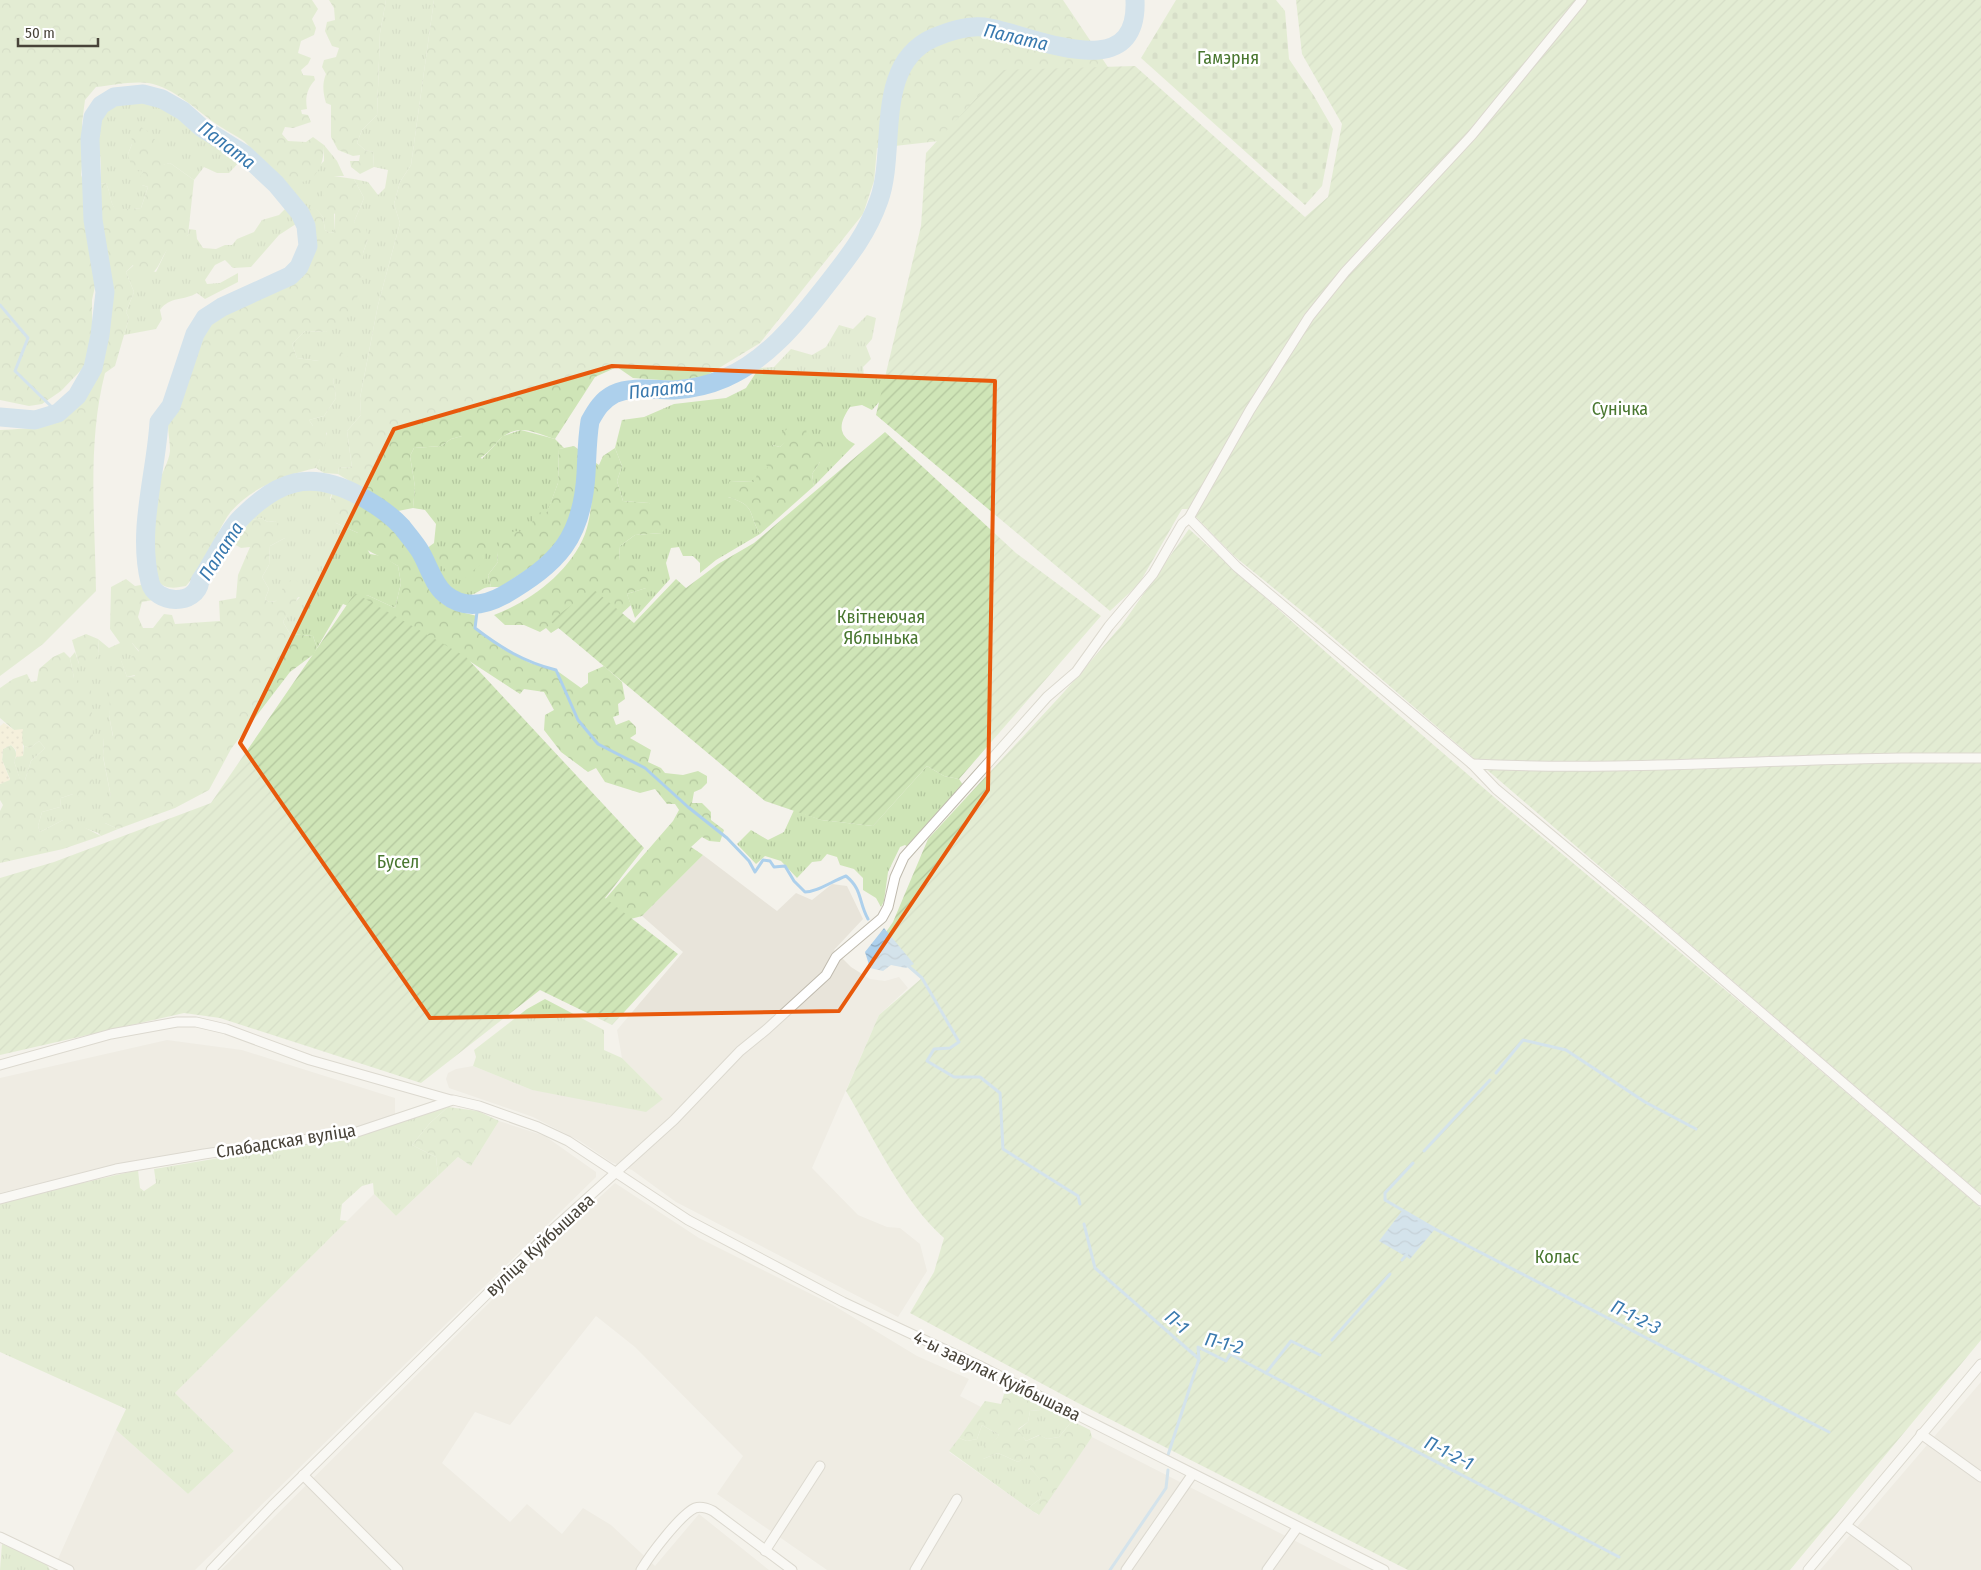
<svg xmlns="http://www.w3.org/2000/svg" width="1981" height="1570" font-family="'Fira Sans Condensed',sans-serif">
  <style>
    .residential { fill: #e8e4da }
    .grass { fill: url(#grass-tufts) }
    .forest { fill: url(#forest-crowns) }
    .sand { fill: url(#sand-dots) }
    .cemetery { fill: url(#cemetery-stones) }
    .garden { fill: url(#garden-furrows) }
    .water { fill: url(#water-waves) }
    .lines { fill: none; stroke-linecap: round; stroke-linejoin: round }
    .stream { stroke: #add0ec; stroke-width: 3 }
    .river { stroke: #add0ec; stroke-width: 19 }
    .minor-casing { stroke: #bfbaae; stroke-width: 11 }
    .minor { stroke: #fff; stroke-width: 9 }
    .marked { fill: none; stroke: #e8590c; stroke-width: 4; stroke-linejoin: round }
    .labels { text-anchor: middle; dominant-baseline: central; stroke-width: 5; stroke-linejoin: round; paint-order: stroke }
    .park-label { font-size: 18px; fill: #497730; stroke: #fff }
    .street-label { font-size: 18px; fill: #484339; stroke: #fff }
    .water-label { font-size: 19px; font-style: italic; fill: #3979ae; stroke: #fff }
  </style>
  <defs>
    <pattern id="grass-tufts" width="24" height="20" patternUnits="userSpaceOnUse" patternTransform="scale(1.25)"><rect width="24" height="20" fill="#cfe5b7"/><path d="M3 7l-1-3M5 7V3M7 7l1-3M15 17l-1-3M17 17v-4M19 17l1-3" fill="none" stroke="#b3c69e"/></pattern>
    <pattern id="forest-crowns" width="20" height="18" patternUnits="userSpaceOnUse" patternTransform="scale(1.25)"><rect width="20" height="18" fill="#cfe5b7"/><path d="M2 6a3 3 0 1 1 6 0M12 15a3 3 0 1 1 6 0" fill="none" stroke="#b3c69e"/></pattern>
    <pattern id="sand-dots" width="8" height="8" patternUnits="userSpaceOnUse" patternTransform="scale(1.25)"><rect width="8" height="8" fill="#f5edcb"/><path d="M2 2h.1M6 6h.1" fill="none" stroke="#d4ccaf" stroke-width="1.8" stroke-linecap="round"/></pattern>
    <pattern id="cemetery-stones" width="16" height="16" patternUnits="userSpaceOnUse" patternTransform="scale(1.25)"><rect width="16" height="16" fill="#cfe5b7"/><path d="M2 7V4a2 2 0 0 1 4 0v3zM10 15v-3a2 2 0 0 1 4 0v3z" fill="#b3c69e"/></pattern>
    <pattern id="garden-furrows" width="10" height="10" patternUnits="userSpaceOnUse" patternTransform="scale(1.25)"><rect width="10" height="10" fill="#cfe5b7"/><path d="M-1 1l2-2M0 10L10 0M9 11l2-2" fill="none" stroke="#b3c69e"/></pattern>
    <pattern id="water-waves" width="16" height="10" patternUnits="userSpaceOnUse" patternTransform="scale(1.25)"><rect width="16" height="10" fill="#add0ec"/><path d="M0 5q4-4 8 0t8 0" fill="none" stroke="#8faac0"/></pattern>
  </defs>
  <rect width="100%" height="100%" fill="#f4f2eb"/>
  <g class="residential">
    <polygon points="703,855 777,911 796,893 812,900 832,884 847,886 863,919 834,950 851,967 870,979 885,981 899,977 908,988 879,1015 812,1168 858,1215 887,1227 900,1228 920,1244 927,1271 898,1317 676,1202 632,1170 611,1162 580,1141 533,1117 449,1088 446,1079 448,1073 456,1069 473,1066 532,1090 663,1099 622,1058 617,1030 683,952 642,916"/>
    <polygon points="167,1040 242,1050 395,1098 395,1116 360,1127 116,1165 0,1193 0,1078"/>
    <polygon points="499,1121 545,1136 596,1172 596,1177 195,1570 53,1570 116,1430 188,1494 234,1451 175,1393 374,1194 396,1216 458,1157 471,1166"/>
    <polygon points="615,1183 699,1238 833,1305 917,1356 969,1379 960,1396 981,1407 949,1452 1038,1515 1092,1437 1352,1570 827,1570 717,1494 743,1456 635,1347 596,1316 510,1425 475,1412 442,1463 510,1522 527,1504 562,1534 583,1508 611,1525 655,1566 699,1514 769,1570 221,1570 540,1252"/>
    <polygon points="1981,1382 1981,1570 1820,1570"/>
  </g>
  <g class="grass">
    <path d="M386 0H434L411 165 400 182 394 204 400 223 378 305 360 398 361 415 347 431 352 468 339 467 338 474 324 473 316 468C322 456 322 445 327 433L313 426 309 420 324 416 336 398 333 378 319 361 297 358 292 344 305 331 326 332 363 276V253L368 239 354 222 364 198 354 179 368 182 378 195 385 188 388 170 374 167 373 152 365 150 357 143 362 130 377 115 380 33Z"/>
    <path d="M143 102C171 108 177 115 197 132 210 143 226 151 241 160L229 173H217L204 167 194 180 170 163 160 166 132 144 128 154 145 171 142 185 148 187 141 208 116 211C109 201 111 194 106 183L100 184C108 138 71 105 143 102Z"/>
    <polygon points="324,145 337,161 344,176 334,176 334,232 330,233 325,230 323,217 315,208 308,210 284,180 304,181 324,161"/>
    <path d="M286 208 299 222 279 235 251 267 233 268 225 260 215 265 205 280 207 284 220 283 238 273V282L205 299 197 293C184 301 170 296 160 310L162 319 156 329 124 335 129 318 126 312 134 292 126 272 134 265 156 272 167 249 188 235 189 229 196 230 197 239 203 248 216 249 225 245H232L237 239 254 232 262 220 279 215Z"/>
    <path d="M867 315 876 318 872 339 866 346 871 359 863 367 864 377 877 375 889 380 881 400 872 410 862 405 850 407C839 423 837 435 855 444L814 486 812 474 820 462 807 441H787L780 447 772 445 769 468 754 482 730 481 728 497C757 506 747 512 760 534L716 560 700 573V563L693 556H683L679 547 671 548 666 563 670 579 635 618 627 594 646 588 619 561 620 546 635 535 662 533 649 503 623 501 617 481 622 466 615 448 622 420 644 417 674 404 726 398 746 388 759 368 774 367 791 349 812 355 826 347 839 325 853 329Z"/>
    <path d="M521 430 555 439 564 448 559 449 558 483 547 513 529 534 497 553 498 562 488 575 491 587C481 587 478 594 470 595 447 598 434 567 426 549L434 543 436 524 425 510 413 508 415 487 410 456 414 448 441 446 451 439 462 436 482 459 503 436Z"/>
    <path d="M315 487 333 491 330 498 336 523 358 533 370 554 382 556 398 566 401 583 395 608 367 595 359 610 343 604 317 648 313 636 290 634 283 622 291 606 300 597 269 602 265 599 269 589 262 577 269 565 270 546 285 538 275 521 268 522 261 518 251 520C271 501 288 491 315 487Z"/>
    <polygon points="98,639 109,648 120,643 132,643 139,652 135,675 127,677 120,658 109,715 113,737 104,738 103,757 111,797 105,823 118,829 101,836 98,833 63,820 40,832 38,826 42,812 60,807 61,798 73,794 74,678 70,658 75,652 79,664 99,654"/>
    <polygon points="39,741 45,748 31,761 25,780 20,780 14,761 16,757 23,755 24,746 30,748"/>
    <polygon points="927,766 944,776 959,779 963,785 908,847 905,845 900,847 888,872 884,901 881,907 876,898 863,890 863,878 854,869 840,865 837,857 827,854 821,861 812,862 797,878 781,861 765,856 756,864 737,844 751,830 768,840 784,832 794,810 821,820 873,826"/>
    <polygon points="545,999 604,1030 604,1050 622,1058 663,1099 646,1112 532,1090 473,1066 476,1057 474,1050 527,1009"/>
    <polygon points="448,1107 430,1123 412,1145 436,1157 438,1176 396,1216 374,1194 373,1183 362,1186 342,1204 340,1220 347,1221 175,1393 234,1451 188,1494 116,1430 126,1409 0,1352 0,1202 138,1170 140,1188 144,1191 156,1183 154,1169 372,1132"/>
    <polygon points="1043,1405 1072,1421 1059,1437 1047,1439 1039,1435 1026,1441 1018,1430 1028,1422 1030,1411 1040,1410"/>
    <polygon points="982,1425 999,1435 983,1459 998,1453 1018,1462 1030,1454 1030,1468 1045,1484 1040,1499 1028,1508 949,1451 959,1438 967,1441 977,1439"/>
    <path d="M2 1544C15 1550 44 1555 50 1570H0Z"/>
  </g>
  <g class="forest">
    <path d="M0 0H312L318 9 312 19 316 28 314 35 301 41 298 53 311 58 308 64 301 70 303 75 314 76 315 80C307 89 305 97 307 109L301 110 302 114 308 115 311 122 293 128 285 127 282 134 288 141 306 142 313 137 324 145C324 169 313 189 285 180 268 175 256 152 244 141 237 136 228 132 221 127 200 114 179 91 153 84 136 80 114 85 96 87L85 100 82 123 84 148 81 175 87 190 84 215 98 273 92 300V329L85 366 61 391 42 404 29 406 0 400Z"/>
    <path d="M329 0H386L380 33 377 115 362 130 357 143 365 150 373 152 374 167 360 174 351 167 350 161H359L360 155 353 156 338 150 331 137V105L326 103C323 93 322 83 326 74L322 67 324 60 336 57 339 48 332 46 325 31 327 22 335 20 334 8Z"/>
    <path d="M434 0H1063L1122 88 948 140 877 148 874 181 863 214 760 343 706 376 675 381 633 378 617 367 595 377 555 439C545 436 530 429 520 430 495 432 494 457 471 461L462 453V436L451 439 441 446 414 448 410 456 415 487 413 508 398 511 338 474 339 467 352 468 347 431 361 415 360 398 378 305 400 223 394 204 400 182 411 165Z"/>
    <path d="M141 127 151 133 164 156 161 165 170 163 194 180 188 235 179 246 167 250C158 263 158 277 139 276L133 265 126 272 134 292 126 312 129 318 115 366 105 373C87 443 95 519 96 591L43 644 0 676V430C15 429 31 429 46 426 94 414 112 333 112 290 112 279 107 267 105 256 101 233 101 208 100 184L106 183C111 193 109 201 116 210L141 208 148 187 142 185 139 178 144 171 132 169 128 154 132 144 131 132Z"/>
    <path d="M334 176 354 179 364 198 354 222 366 228 368 239 363 253V276L356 302 345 318 326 332 305 331 292 344 297 358 319 361 335 347 348 357 333 378 336 398 324 416 309 420 313 426 326 425C328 439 322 456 316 468 285 475 246 489 227 517 213 540 204 566 186 586 176 588 164 590 157 580 146 564 154 504 159 484 161 473 169 462 170 451 170 442 168 433 168 424 190 396 189 356 209 326 216 317 228 312 238 307 286 284 333 277 308 210L315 207 323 217 325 230 330 233 334 232 335 214 324 207 323 193Z"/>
    <path d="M791 425H806L807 441 817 436 824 445 820 462 812 474 814 486 760 534C747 512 757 506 728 497L725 490 730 481 754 482 758 472 768 468 764 461 763 450 772 445 780 447 786 441 783 433Z"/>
    <path d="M574 446 582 452C578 490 573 532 542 558 529 569 514 578 500 587H491L488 575 498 562 497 553 501 537 515 531 529 533 535 513 547 512 558 483 559 449Z"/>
    <path d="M615 448 622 466 617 481 623 501 649 503 670 521 662 533 635 535 620 546 619 560 635 561 636 569 651 580 646 588 627 594 631 605 620 615 582 613 551 633 546 628 540 632 524 625H505L494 615C531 601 570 572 585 534 593 511 593 485 593 461L599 465 603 456Z"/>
    <path d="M333 491C372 502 406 533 425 569 429 577 431 589 436 597 447 610 462 612 477 616L475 628 501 648 530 663 556 670 581 688 588 683V673L604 666 622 682 625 699 618 704 619 715 613 717 616 725 629 720 636 727V734L630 738 651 750 648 762 661 768 665 773 683 775 698 771 707 776V783L701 789 694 792 692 803H702L711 812V820L724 830 720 842 709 841 702 837 691 847 703 855 642 916 623 921 601 904 673 821 679 810 675 804H667L655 789 640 793 605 782 596 768 588 772 561 752 544 730 545 715 554 710 544 692 524 689 520 694 454 651 359 601 367 595 395 608 401 583 398 566C384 557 370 554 358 543V533L336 523 327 514Z"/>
    <path d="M261 518 268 522 275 521 286 529 285 538 270 546 269 565 262 577 269 589 265 599 269 602 276 601 286 582 295 579 301 586C300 600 289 610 283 622L290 634 313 636 317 648 314 654 290 672 231 749 209 790 175 808 118 829 105 823C100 811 101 805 111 797L103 756 104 737 113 736 109 715 112 658 120 657 127 677 135 676 130 667 131 657 139 651 132 643H120L110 629 111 587 126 579 135 586 152 583 157 587V596L153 600 142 602 138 617 143 628H153L164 614 172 615 175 624 220 621 219 601 236 598 238 575 250 547 241 548 234 544 251 520Z"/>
    <polygon points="481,535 487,543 484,561 464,579 450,574 436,560 442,549 455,538 473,540"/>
    <polygon points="86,634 98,639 99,654 88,667 79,664 72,640"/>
    <path d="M64 652 70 658 74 678 91 688 94 761 92 792 82 798 73 794 61 798 60 807 42 812 38 826 40 832 63 820 76 818 78 824 101 836 63 849 0 863V811L3 805 0 800V784L10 779 2 760 3 749 11 745C16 750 18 754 14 761L20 779 25 780 31 761 45 748 39 741 30 748 24 746 14 730 0 718V688L13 679 27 674 31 682 37 681 39 669 53 657Z"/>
    <polygon points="448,1107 478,1111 499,1121 471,1166 458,1157 438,1176 436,1157 412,1145 430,1123"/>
    <polygon points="1011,1389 1043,1405 1040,1410 1030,1411 1028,1422 1018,1429 1026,1441 1040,1435 1047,1439 1059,1437 1072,1421 1090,1430 1092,1437 1039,1515 1028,1508 1040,1499 1044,1484 1030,1468 1030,1455 1018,1462 998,1453 983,1459 976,1454 980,1446 992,1444 999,1435 982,1425 977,1439 967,1441 959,1438 985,1401 1001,1404 1004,1394"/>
  </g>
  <path class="sand" d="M4 723 14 730 23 729C21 739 24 746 23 756L16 757V750L11 745 3 749 2 760 10 780 0 784V726Z"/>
  <polygon class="cemetery" points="1176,0 1276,0 1285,11 1289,59 1314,96 1333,129 1322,186 1305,205 1141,58"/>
  <g class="garden">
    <polygon points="1296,0 1981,0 1981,1194 1308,616 1234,556 1188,509 1182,509 1139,584 1110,611 876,415 921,226 926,153 1002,70 1135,66 1305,217 1328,197 1342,124 1302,54"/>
    <polygon points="885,432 1016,553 1101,616 959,779 944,776 927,766 873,826 821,820 765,801 550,621 593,589 634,623 676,579 686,588 718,564 754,543"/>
    <path d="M1189 529 1328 654 1508 809 1765 1023 1981 1208V1340L1790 1570H1408L1076 1402 910 1313 934 1272 944 1238C904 1203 873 1137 846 1091L879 1015 922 978 879 942 893 922 928 839 1064 692 1121 626Z"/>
    <polygon points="355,593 466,657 644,848 605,898 678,954 612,1025 540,990 421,1083 220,1018 184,1013 0,1055 0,878 54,862 211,803"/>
  </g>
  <g class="water">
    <polygon points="884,928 914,964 906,968 891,965 883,971 870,968 865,952"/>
    <polygon points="1402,1211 1435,1229 1410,1259 1379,1241"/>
  </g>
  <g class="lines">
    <g class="stream">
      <polyline points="0,305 28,338 15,371 58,413"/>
      <path d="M478 604 475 628C501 648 524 662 556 670L578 720 598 744 645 768 688 807 727 838 749 861 755 872 763 860 770 861 774 867 785 866 794 881 805 892C818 892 832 881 846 876 863 890 858 901 868 919"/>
      <polyline points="906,964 922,978 959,1042 950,1048 934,1049 927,1061 954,1077 980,1077 1000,1093 1003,1149 1078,1196 1080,1204"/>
      <polyline points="1496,1073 1523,1040 1566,1050 1645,1102 1696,1129"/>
      <polyline points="1424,1151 1490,1080"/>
      <polyline points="1413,1163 1385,1193 1385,1200 1435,1229 1829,1432"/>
      <polyline points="1084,1224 1095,1268 1199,1359 1168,1455"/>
      <polyline points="1402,1260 1407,1254"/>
      <polyline points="1332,1340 1390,1274"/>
      <polyline points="1199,1359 1198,1347 1226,1361 1230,1354 1266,1373 1291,1341 1320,1355"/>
      <polyline points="1266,1373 1619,1557"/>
      <polyline points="1110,1570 1166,1488 1168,1470"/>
    </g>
    <path class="river" d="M0 417 35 420 58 413 77 396 93 368 100 335 105 292 93 220 90 139 93 117 101 105 114 97 143 94 162 99 183 111 202 128 244 154 276 184 300 213 306 226 308 246 299 267 290 276 222 307 205 318 195 334 171 406 159 422C156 474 137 530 150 582 155 604 196 607 200 581 213 563 225 535 239 520 277 480 310 469 360 496 375 504 390 514 402 527 408 535 415 543 420 551 428 564 433 584 445 594 463 609 484 606 504 595 558 563 582 539 586 474 587 456 587 439 590 421 596 410 602 400 614 394 631 386 655 390 674 390 691 389 709 385 725 378 765 361 795 325 821 292 845 261 866 237 879 200 897 150 873 65 933 38 949 31 967 25 984 27 1029 33 1139 90 1135 0"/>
    <g class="minor-casing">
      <g id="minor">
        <polyline points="1189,518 1237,567 1472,764 1496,789 1650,917 1981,1201"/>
        <path d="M1472 764C1615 771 1758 760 1901 758 1928 758 1954 758 1981 758"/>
        <polyline points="0,1065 111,1034 177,1022 196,1022 226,1029 310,1060 451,1100"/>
        <polyline points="0,1199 116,1169 204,1154 357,1132 453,1100 479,1106 538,1127 568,1141 688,1220 843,1302 978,1365 1384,1570"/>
        <polyline points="1921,1434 1981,1477"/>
        <polyline points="303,1475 398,1570"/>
        <polyline points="1847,1526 1907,1570"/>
        <polyline points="0,1537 69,1570"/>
        <polyline points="765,1551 820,1466"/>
        <polyline points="211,1570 272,1506 552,1230 674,1120 740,1051 767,1029 826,975 836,957 882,918 888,907 895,877 904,857 1047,697 1076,672 1109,626 1153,574 1182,524 1189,518 1250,410 1309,317 1345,272 1472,135 1582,0"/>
        <path d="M641 1570C650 1555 680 1515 695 1508 701 1506 707 1508 713 1511L792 1570"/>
        <polyline points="915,1570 957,1499"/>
        <polyline points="1126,1570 1192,1475"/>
        <polyline points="1267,1570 1297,1528"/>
        <polyline points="1808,1570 1981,1364"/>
      </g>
    </g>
    <use href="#minor" class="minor"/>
  </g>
  <path d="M0 0H1981V1570H0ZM612 366 995 381 988 790 839 1011 430 1018 240 743 394 429Z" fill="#f4f2eb" fill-opacity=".55" fill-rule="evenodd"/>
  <path class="marked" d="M612 366 995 381 988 790 839 1011 430 1018 240 743 394 429Z"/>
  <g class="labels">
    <g class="park-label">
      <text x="1228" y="58">Гамэрня</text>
      <text x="1620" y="409">Сунічка</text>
      <text x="881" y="617">Квітнеючая<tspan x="881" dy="21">Яблынька</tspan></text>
      <text x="398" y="862">Бусел</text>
      <text x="1557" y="1257">Колас</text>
    </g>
    <g class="street-label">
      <text transform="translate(286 1141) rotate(-9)">Слабадская вуліца</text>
      <text transform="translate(540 1245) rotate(-43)">вуліца Куйбышава</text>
      <text transform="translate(997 1376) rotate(26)">4-ы завулак Куйбышава</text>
    </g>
    <g class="water-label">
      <text transform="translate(1016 37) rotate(13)">Палата</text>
      <text transform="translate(227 145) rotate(37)">Палата</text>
      <text transform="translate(661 389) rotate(-6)">Палата</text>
      <text transform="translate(221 551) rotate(-57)">Палата</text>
      <text transform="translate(1636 1317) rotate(27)">П-1-2-3</text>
      <text transform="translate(1177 1322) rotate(41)">П-1</text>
      <text transform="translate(1224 1343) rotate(14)">П-1-2</text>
      <text transform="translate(1449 1453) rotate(27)">П-1-2-1</text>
    </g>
  </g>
  <path d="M18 38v8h80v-8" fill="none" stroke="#484339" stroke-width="2.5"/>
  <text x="25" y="38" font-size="15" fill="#484339" stroke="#ffffff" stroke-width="4" paint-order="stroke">50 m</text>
</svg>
